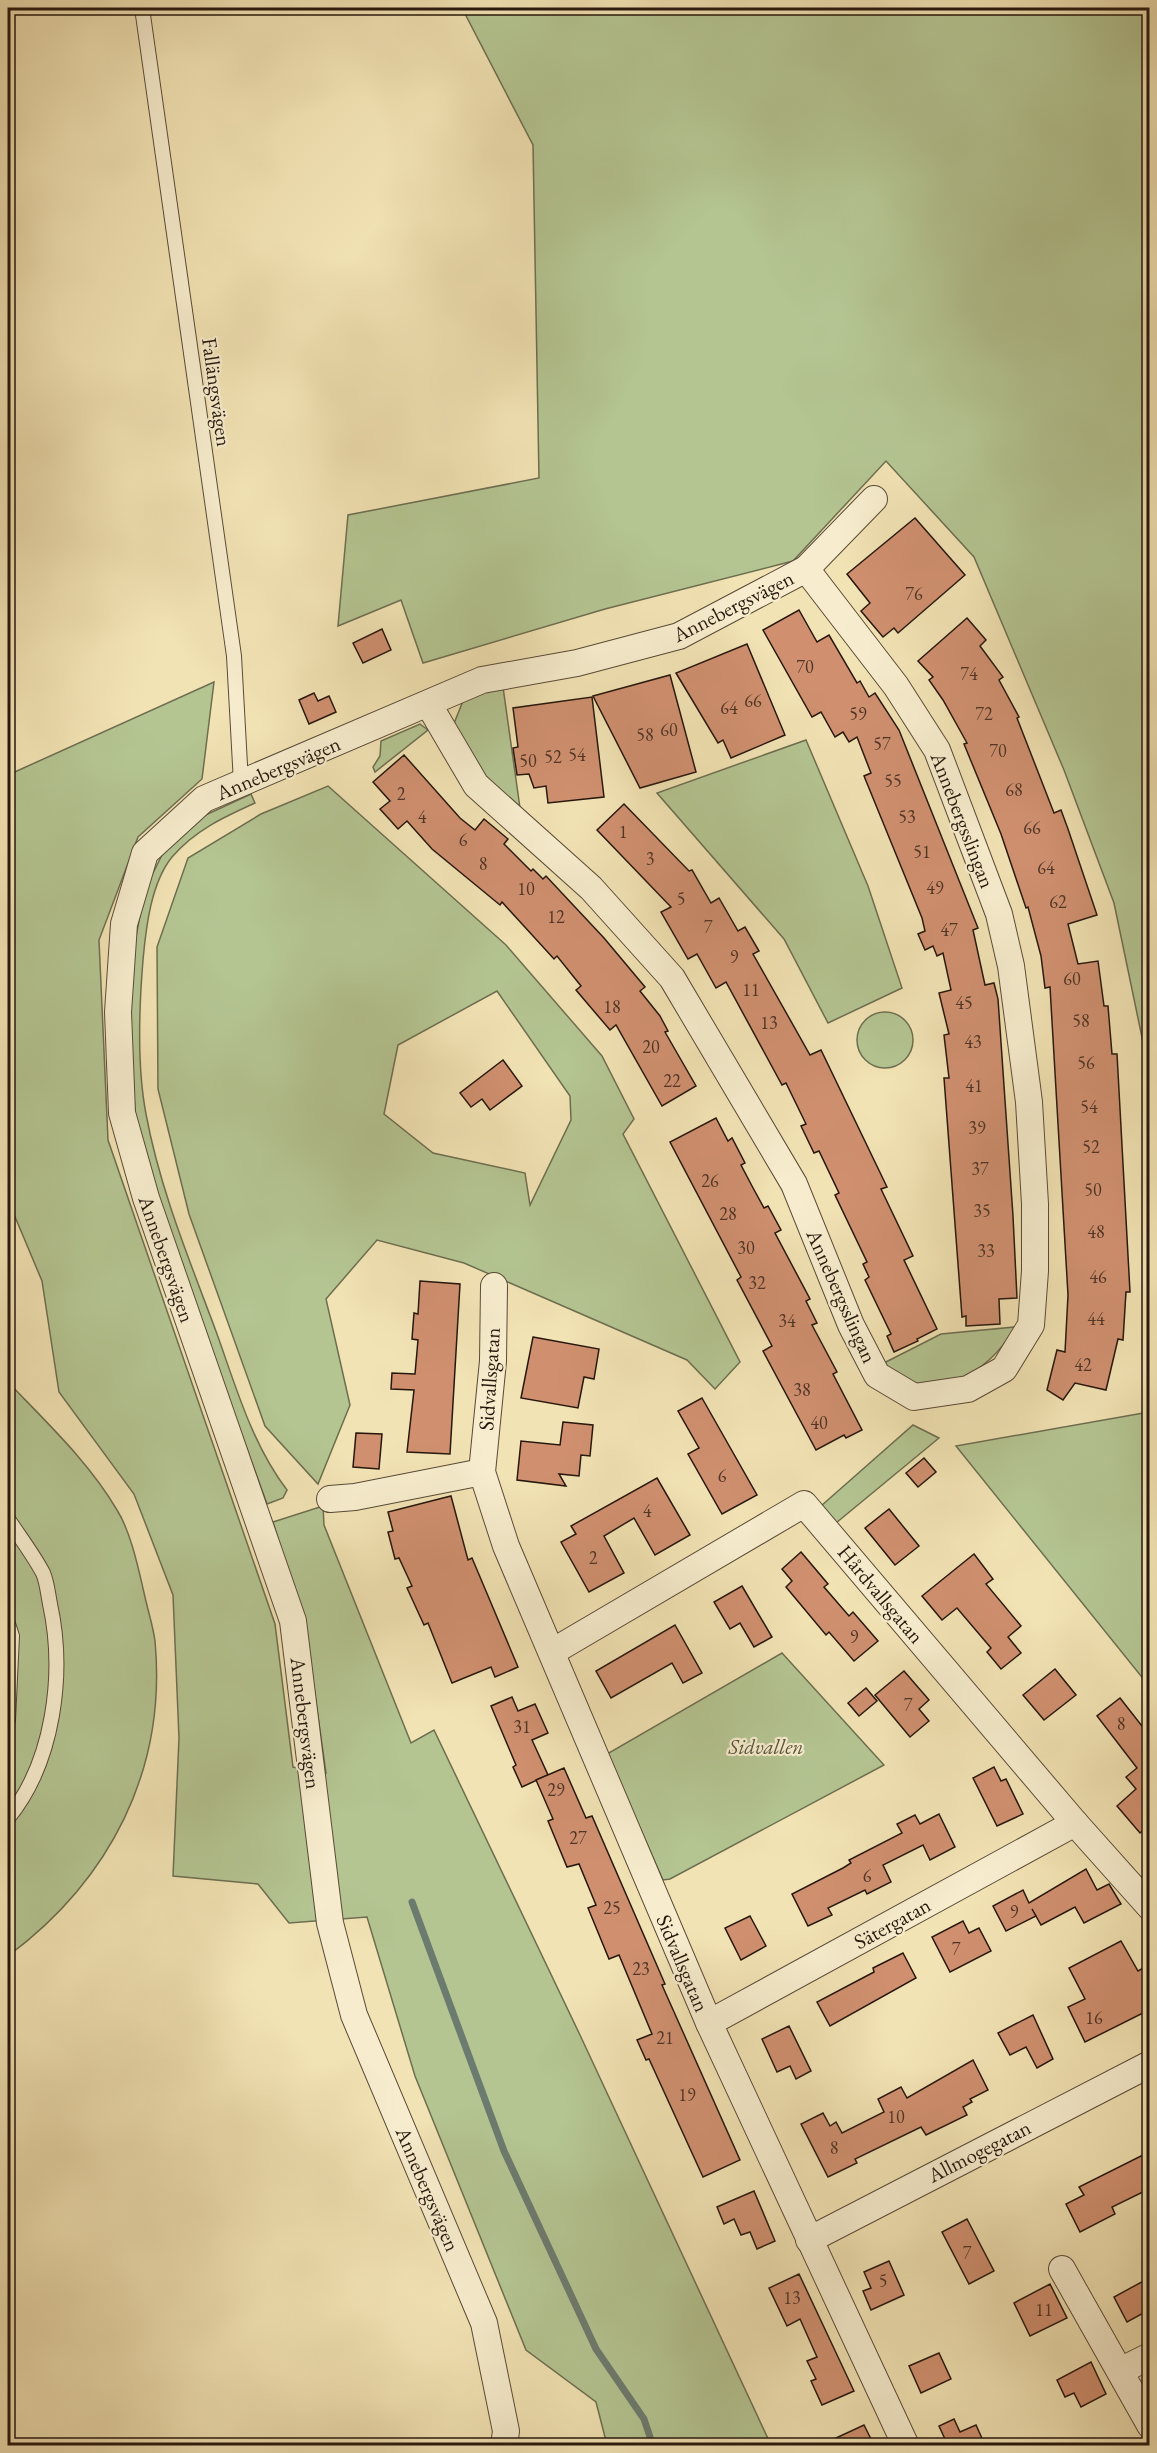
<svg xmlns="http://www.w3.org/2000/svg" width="1157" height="2453" font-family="'EB Garamond',serif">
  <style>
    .green { fill: #b4c592; stroke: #6d6e50; stroke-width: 1.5; fill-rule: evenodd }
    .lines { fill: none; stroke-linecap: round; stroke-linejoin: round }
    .stream { stroke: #6c7b6f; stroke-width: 7 }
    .building { fill: #d09070; stroke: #26170d; stroke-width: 1.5 }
    .service-casing { stroke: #594a37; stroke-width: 16 }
    .minor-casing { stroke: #594a37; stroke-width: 28 }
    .service { stroke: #f7edce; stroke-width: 14 }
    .minor { stroke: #f7edce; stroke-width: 26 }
    .labels { text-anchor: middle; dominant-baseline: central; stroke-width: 4.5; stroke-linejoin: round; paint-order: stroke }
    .number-label { font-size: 18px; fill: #503526 }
    .street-label { font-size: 21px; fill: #26170d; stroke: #f7edce }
    .park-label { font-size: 21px; font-style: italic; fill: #58543c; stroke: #f7edce }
  </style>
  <rect width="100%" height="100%" fill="#f2e3b4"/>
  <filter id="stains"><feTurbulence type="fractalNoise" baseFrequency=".00333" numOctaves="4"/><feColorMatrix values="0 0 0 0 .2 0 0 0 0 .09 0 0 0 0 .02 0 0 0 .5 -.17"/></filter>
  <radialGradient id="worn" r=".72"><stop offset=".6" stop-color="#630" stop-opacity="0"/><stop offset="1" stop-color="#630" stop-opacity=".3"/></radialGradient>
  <g class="green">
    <polygon points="462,8 1149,8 1149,1071 1114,903 1064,770 974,557 886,461 793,561 605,609 423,663 401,600 338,626 348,515 539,478 533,145"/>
    <polygon points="214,682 202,779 138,837 99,940 108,1140 275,1624 293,1767 326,1773 306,1631 273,1522 323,1506 324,1525 411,1743 434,1730 580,2035 771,2445 607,2445 596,2402 526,2350 415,2076 367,1917 289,1923 258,1884 173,1876 179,1738 173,1595 134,1494 59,1392 42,1281 8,1200 8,775"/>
    <polygon points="503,687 520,808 479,777 453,726 465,696"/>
    <polygon points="420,724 428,730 375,772 373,767 380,756 381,741"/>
    <polygon points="806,740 868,886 902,988 828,1023 784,939 657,793"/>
    <path d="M328 786 506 945 602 1056 634 1119 623 1134 740 1362 715 1389 687 1360 464 1263 377 1240 326 1299 350 1405 318 1484 265 1426 189 1214 158 1089 157 947 188 858 261 814ZM497 991 570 1096 571 1120 530 1205 525 1173 433 1153 384 1114 398 1045Z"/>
    <path d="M251 794 255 803C224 817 195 830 172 857 151 883 146 927 143 960 139 1008 137 1067 146 1114 160 1190 190 1261 217 1334 236 1387 252 1444 287 1490L283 1498 267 1504 153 1189 135 1113 129 1013 135 942 145 889 164 851 199 818Z"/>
    <circle cx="885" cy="1040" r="28"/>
    <path d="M1015 1327C987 1377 931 1406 880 1365L941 1334Z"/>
    <path d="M8 1382C46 1422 89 1462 117 1510 131 1532 139 1571 145 1597 148 1611 153 1626 155 1641 167 1770 110 1880 8 1956Z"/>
    <polygon points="1149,1412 1150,1412 1149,1686 956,1446"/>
    <polygon points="913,1425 939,1438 836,1523 821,1506"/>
    <polygon points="782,1653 884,1765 670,1879 663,1880 607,1754"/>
  </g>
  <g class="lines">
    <polyline class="stream" points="412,1902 504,2151 596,2349 644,2419 653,2446"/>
  </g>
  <g class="building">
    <polygon points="915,518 965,575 898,633 894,628 883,637 861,611 870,603 847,574"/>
    <polygon points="799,610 817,642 829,635 857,683 860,681 869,697 875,693 899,730 978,928 973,930 985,985 994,983 998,999 1013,1216 1017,1298 999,1299 1000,1324 966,1326 966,1316 962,1317 944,1078 949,1078 944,1035 949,1034 939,993 951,990 943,953 937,956 933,946 925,950 918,934 925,931 922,918 864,776 871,773 857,737 849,742 843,732 835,737 821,712 812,717 763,630"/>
    <polygon points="967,618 986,640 980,646 1003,677 999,680 1019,717 1017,718 1054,813 1061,810 1068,829 1097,915 1068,924 1078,964 1098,961 1104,1006 1108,1006 1112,1054 1117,1054 1130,1292 1126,1292 1123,1340 1118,1339 1106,1390 1075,1383 1063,1400 1047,1390 1057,1350 1065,1352 1068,1295 1050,987 1045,988 1041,956 1028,907 1026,908 1001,834 964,744 967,743 943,700 929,680 933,677 918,661"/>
    <polygon points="382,629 391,650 363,663 353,643"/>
    <polygon points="747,644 785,735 731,758 723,740 718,743 676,673"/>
    <polygon points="670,675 696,772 640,788 593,696"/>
    <polygon points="314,693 318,701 329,696 336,712 309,724 299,700"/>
    <polygon points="592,697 604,797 548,803 546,786 534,788 529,774 517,775 513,748 518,747 513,708"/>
    <polygon points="404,755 460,818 475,830 484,819 508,839 504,844 531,871 533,869 543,879 546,876 604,938 645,987 640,991 660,1016 668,1031 665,1032 696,1086 662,1106 616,1025 610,1030 576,990 581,986 557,956 554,959 502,902 500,905 432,849 407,821 398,829 390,820 380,809 390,801 373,782"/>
    <polygon points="624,804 689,871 692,870 711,903 719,898 738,931 745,927 759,951 753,954 810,1055 821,1050 887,1187 881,1189 913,1256 904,1260 937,1329 917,1339 918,1341 894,1352 887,1336 891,1334 865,1280 869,1277 863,1264 867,1262 835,1195 839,1193 819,1151 814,1153 801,1126 806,1124 786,1083 782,1085 726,982 716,988 697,954 688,959 661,912 671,907 597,830"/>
    <polygon points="503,1060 522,1086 490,1110 482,1099 471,1107 460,1093"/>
    <polygon points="716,1118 728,1141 732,1138 745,1163 741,1165 752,1186 764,1208 768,1206 781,1230 775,1233 810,1299 806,1301 817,1323 812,1325 837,1372 833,1374 862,1430 846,1438 844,1435 816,1450 763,1351 772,1346 737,1280 741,1277 670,1142"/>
    <polygon points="420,1281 460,1284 450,1454 407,1452 414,1390 391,1389 392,1373 415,1374 418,1340 412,1339 414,1313 418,1314"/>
    <polygon points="533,1337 599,1349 594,1379 584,1377 578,1408 521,1398"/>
    <polygon points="702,1398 757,1495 722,1514 688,1454 699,1448 678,1411"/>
    <polygon points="563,1422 593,1425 590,1456 581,1455 579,1476 559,1474 566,1486 517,1480 521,1441 560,1445"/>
    <polygon points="356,1433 382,1434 379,1469 353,1467"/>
    <polygon points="924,1458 936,1472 918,1487 906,1473"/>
    <polygon points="657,1478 690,1535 655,1555 634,1518 604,1536 624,1573 589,1592 561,1542 576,1534 571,1526"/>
    <polygon points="451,1496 468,1560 472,1558 518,1667 495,1677 491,1667 452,1683 428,1623 424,1625 407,1588 412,1586 399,1558 395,1559 388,1532 393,1531 388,1512"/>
    <polygon points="889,1509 919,1546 895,1565 865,1528"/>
    <polygon points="801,1552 828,1584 824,1587 849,1616 853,1612 878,1641 854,1661 829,1632 826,1635 786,1587 792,1581 782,1569"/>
    <polygon points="974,1554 993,1579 986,1584 1021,1626 1008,1637 1021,1653 1001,1669 987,1652 991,1648 957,1608 942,1620 922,1596"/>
    <polygon points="742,1586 772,1637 754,1647 740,1623 730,1629 714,1602"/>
    <polygon points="675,1625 702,1673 683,1683 672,1663 611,1698 596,1671"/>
    <polygon points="1055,1669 1076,1695 1044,1720 1023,1695"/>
    <polygon points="904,1671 929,1700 919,1709 929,1721 910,1737 875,1695"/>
    <polygon points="866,1688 877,1701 859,1716 848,1703"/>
    <polygon points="512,1697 518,1711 535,1704 548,1733 532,1740 548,1775 522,1787 513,1767 516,1765 491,1706"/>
    <polygon points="1120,1698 1149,1735 1149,1825 1140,1833 1117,1806 1136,1789 1126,1777 1137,1768 1097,1716"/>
    <polygon points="994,1767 1001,1781 1006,1779 1023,1814 997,1826 973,1778"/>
    <polygon points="564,1768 586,1818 592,1816 665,1984 662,1985 740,2160 703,2177 649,2059 646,2060 637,2040 652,2034 619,1955 609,1959 588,1908 596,1905 579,1864 567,1867 548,1821 553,1819 536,1780"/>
    <polygon points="939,1814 955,1847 930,1860 923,1845 883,1865 891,1882 867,1894 865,1890 828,1908 832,1915 808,1926 792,1894 843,1868 851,1863 849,1860 902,1833 897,1824 915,1815 920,1824"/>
    <polygon points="1086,1869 1097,1890 1109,1884 1121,1904 1084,1923 1075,1907 1041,1925 1032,1909 1036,1916 1006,1931 993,1906 1023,1890 1029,1903"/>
    <polygon points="750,1916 766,1946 741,1960 725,1928"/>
    <polygon points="963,1921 969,1933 979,1928 991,1951 950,1972 932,1937"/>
    <polygon points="1121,1941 1138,1971 1149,1965 1149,2010 1085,2042 1068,2007 1085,1999 1069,1968"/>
    <polygon points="903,1953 916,1978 830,2026 817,2002 874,1972 873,1968"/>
    <polygon points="1033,2015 1053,2059 1037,2068 1026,2047 1010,2055 998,2033"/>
    <polygon points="789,2026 811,2071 796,2079 790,2066 777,2072 762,2039"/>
    <polygon points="973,2060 988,2090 970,2099 972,2102 963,2107 967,2115 926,2135 921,2127 855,2159 857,2163 828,2177 801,2124 823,2113 830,2126 836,2122 842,2133 884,2112 878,2099 901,2087 907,2098"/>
    <polygon points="1149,2152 1149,2189 1112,2207 1115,2214 1080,2232 1066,2204 1084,2195 1079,2187"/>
    <polygon points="754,2191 775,2241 757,2249 750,2232 741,2235 734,2219 724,2224 717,2207"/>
    <polygon points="967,2219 994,2271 969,2284 942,2232"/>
    <polygon points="889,2261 904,2295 871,2310 863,2291 871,2288 864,2272"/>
    <polygon points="799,2274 854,2391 822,2405 811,2381 816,2379 807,2361 817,2357 800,2319 787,2326 769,2288"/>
    <polygon points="1149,2278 1149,2310 1127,2322 1114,2297"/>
    <polygon points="1050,2284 1067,2318 1030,2336 1014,2303"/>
    <polygon points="939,2353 951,2379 921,2393 909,2366"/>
    <polygon points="1091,2362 1106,2394 1081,2407 1074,2393 1065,2397 1057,2380"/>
    <polygon points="954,2419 960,2432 976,2425 985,2445 929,2445 945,2439 939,2426"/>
    <polygon points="864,2425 874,2445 821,2445"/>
  </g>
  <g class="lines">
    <g class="service-casing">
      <g id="service">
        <polyline points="142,8 234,656 241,783"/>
        <path d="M8 1519C19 1536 33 1554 43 1573 47 1582 48 1594 50 1604 65 1673 54 1762 8 1818"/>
        <polyline points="8,1624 12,1636 8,1720"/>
      </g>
    </g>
    <g class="minor-casing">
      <g id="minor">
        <polyline points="429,705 476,785 591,888 672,978 794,1184 851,1325 877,1375 914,1397 968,1389 1004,1369 1031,1325 1035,1271 1035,1204 1029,1102 1011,966 999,914 937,750 896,686 806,569"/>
        <polyline points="494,1286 493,1361 482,1472 506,1546 709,2023 906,2446"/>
        <polyline points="330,1499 355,1497 482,1472"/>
        <polyline points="552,1652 804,1504 1075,1823 1150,1907"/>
        <polyline points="709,2023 1075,1823"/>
        <polyline points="809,2240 1150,2064"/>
        <polyline points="1062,2269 1150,2425"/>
        <polyline points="1120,2371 1150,2356"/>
        <polyline points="504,2446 506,2431 484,2323 354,2015 330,1923 293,1621 146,1198 122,1113 118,1012 124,924 145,853 204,799 482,680 577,663 679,636 806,569 874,499"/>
      </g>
    </g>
    <use href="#service" class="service"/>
    <use href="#minor" class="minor"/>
  </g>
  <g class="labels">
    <g class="number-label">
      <text x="914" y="593">76</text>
      <text x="805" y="666">70</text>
      <text x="969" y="673">74</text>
      <text x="753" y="700">66</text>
      <text x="729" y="707">64</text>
      <text x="858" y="713">59</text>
      <text x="984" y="713">72</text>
      <text x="669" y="729">60</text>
      <text x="645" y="734">58</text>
      <text x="882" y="743">57</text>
      <text x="998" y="750">70</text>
      <text x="577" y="754">54</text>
      <text x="553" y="756">52</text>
      <text x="528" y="760">50</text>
      <text x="893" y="780">55</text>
      <text x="1014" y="789">68</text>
      <text x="401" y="793">2</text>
      <text x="422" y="816">4</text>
      <text x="907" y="816">53</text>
      <text x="1032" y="827">66</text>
      <text x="623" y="831">1</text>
      <text x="463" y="839">6</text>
      <text x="922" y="851">51</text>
      <text x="650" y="858">3</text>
      <text x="483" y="863">8</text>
      <text x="1046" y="867">64</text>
      <text x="935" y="887">49</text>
      <text x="526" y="888">10</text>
      <text x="681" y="898">5</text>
      <text x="1058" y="901">62</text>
      <text x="556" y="916">12</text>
      <text x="708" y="926">7</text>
      <text x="949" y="929">47</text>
      <text x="734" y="956">9</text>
      <text x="1072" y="978">60</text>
      <text x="751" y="989">11</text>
      <text x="964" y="1002">45</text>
      <text x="612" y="1006">18</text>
      <text x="1081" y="1020">58</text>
      <text x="769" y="1022">13</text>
      <text x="973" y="1041">43</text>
      <text x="651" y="1046">20</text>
      <text x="1086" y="1062">56</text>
      <text x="672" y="1080">22</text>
      <text x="974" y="1085">41</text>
      <text x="1089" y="1106">54</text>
      <text x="977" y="1127">39</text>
      <text x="1091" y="1146">52</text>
      <text x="980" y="1168">37</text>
      <text x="710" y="1180">26</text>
      <text x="1093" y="1189">50</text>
      <text x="982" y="1210">35</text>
      <text x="728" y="1213">28</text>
      <text x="1096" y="1231">48</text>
      <text x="746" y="1247">30</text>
      <text x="986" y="1250">33</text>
      <text x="1098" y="1276">46</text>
      <text x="757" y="1282">32</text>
      <text x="1096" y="1318">44</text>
      <text x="787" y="1320">34</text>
      <text x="1083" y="1364">42</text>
      <text x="802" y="1389">38</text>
      <text x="819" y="1422">40</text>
      <text x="722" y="1475">6</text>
      <text x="647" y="1510">4</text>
      <text x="593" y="1557">2</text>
      <text x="854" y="1636">9</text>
      <text x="908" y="1704">7</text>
      <text x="1121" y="1723">8</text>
      <text x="522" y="1726">31</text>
      <text x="556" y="1789">29</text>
      <text x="578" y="1837">27</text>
      <text x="867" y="1875">6</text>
      <text x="612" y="1907">25</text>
      <text x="1014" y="1911">9</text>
      <text x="956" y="1948">7</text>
      <text x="641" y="1968">23</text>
      <text x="1094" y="2017">16</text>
      <text x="665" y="2037">21</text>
      <text x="687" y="2094">19</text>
      <text x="896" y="2116">10</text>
      <text x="834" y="2147">8</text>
      <text x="967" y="2252">7</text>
      <text x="883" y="2280">5</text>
      <text x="792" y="2297">13</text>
      <text x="1044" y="2309">11</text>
    </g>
    <g class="street-label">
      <text transform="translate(217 392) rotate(82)">Fallängsvägen</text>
      <text transform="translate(733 606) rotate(-27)">Annebergsvägen</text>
      <text transform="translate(278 768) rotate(-23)">Annebergsvägen</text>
      <text transform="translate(963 820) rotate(69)">Annebergsslingan</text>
      <text transform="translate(167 1259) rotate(71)">Annebergsvägen</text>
      <text transform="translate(842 1296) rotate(66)">Annebergsslingan</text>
      <text transform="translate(489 1379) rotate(-86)">Sidvallsgatan</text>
      <text transform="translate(881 1594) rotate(50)">Hårdvallsgatan</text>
      <text transform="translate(306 1723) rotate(83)">Annebergsvägen</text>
      <text transform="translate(892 1923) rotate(-29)">Sätergatan</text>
      <text transform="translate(683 1963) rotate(67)">Sidvallsgatan</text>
      <text transform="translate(979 2151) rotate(-27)">Allmogegatan</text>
      <text transform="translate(428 2189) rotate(67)">Annebergsvägen</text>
    </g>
    <g class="park-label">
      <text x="766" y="1746">Sidvallen</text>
    </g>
  </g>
  <rect width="1157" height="2453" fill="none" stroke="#f2e3b4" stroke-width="30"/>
  <rect x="9" y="9" width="1139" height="2435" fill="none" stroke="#26170d" stroke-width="3"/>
  <rect x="15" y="15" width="1127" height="2423" fill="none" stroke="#26170d" stroke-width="1.5"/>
  <rect width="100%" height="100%" filter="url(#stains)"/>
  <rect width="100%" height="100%" fill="url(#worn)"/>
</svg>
